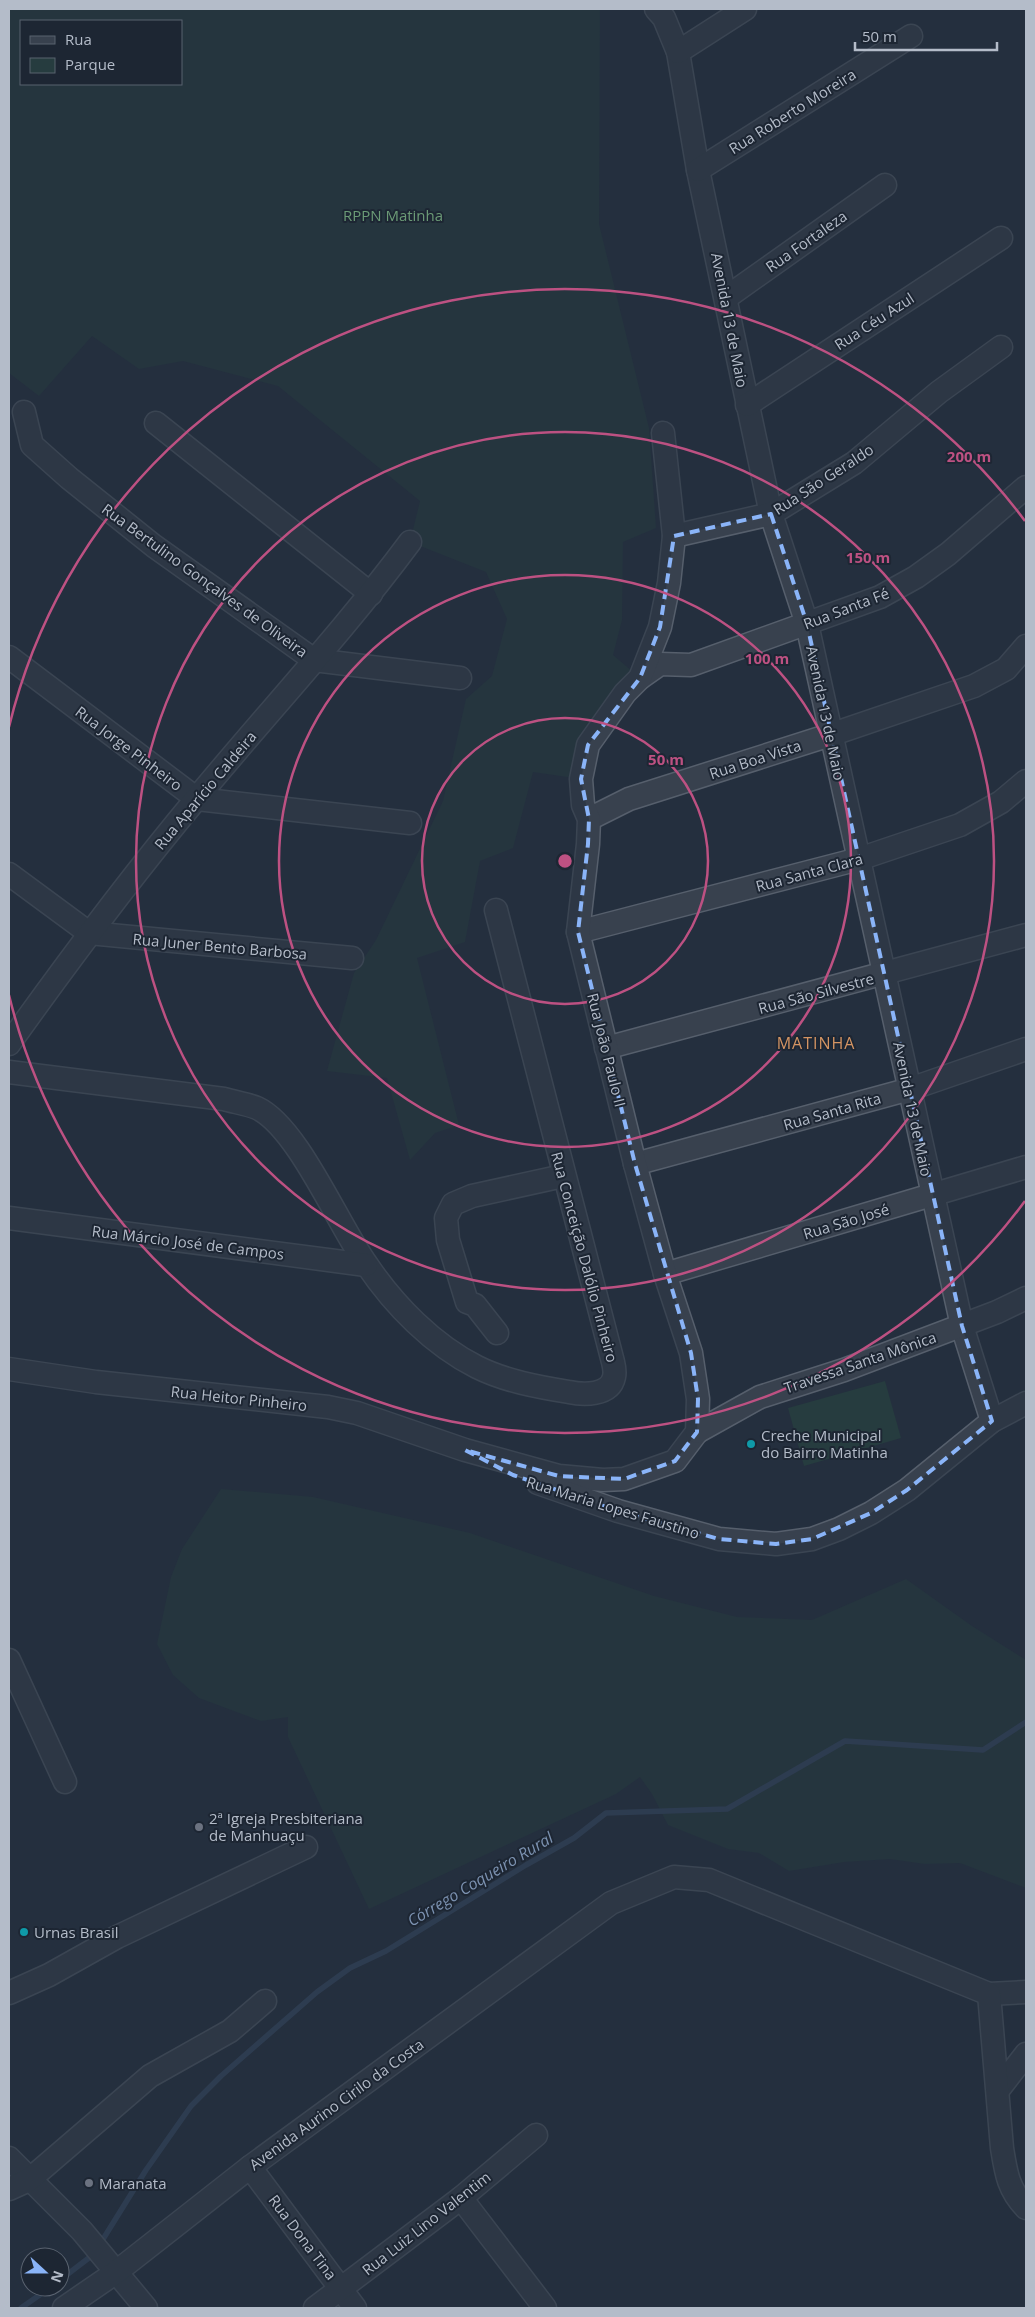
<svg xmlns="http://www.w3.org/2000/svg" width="1035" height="2317" font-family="'Open Sans',sans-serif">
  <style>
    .green { fill: #263c3f; fill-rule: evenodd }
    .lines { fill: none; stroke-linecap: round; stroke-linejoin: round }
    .stream { stroke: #394c67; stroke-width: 5.5 }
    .minor-casing { stroke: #565f6c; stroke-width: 25 }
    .minor { stroke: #38414e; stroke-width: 22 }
    .marked { fill: none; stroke: #8ab4f8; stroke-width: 4; stroke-dasharray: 10 6; stroke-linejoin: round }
    .ring { fill: none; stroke: #bd5182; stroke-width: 2.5 }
    .culture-dot { fill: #0f9aa8; stroke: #1d2633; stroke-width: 2 }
    .worship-dot { fill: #6b7280; stroke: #1d2633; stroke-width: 2 }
    .labels { text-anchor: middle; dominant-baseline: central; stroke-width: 4; stroke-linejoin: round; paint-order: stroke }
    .street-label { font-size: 15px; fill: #b4bcc9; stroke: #1d2633 }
    .park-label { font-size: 15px; fill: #6b9a76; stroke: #1d2633 }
    .poi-label { font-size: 15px; fill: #b4bcc9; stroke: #1d2633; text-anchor: start }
    .neighbourhood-label { font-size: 16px; letter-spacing: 1px; fill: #d59563; stroke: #1d2633 }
    .water-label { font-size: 16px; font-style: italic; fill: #7c92b1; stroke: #1d2633 }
    .centre { fill: #bd5182; stroke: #1d2633; stroke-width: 2.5 }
    .ring-label { font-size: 15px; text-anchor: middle; font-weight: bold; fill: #bd5182; stroke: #1d2633; stroke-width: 4; stroke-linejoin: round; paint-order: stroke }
  </style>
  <rect width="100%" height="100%" fill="#242f3e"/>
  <g class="green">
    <path d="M9 9H600L599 224 649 428 656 528 623 542 622 620 613 655 640 678 581 779 533 772 513 848 480 861 465 942 417 958 459 1125 435 1133 410 1160 387 1078 327 1071 354 973 376 940 443 801 466 699 492 676 507 619 486 572 410 542 420 501 278 386 183 361 139 369 92 336 39 396 9 373ZM21 21H181V84H21Z"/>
    <polygon points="885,1381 901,1438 804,1466 788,1408"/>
    <polygon points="221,1489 313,1497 470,1533 654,1596 737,1617 812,1620 906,1579 972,1626 1026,1660 1026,1888 960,1863 925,1864 890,1859 844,1862 789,1871 759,1853 728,1849 668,1825 652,1794 640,1777 616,1794 369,1909 288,1737 288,1717 261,1721 199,1698 173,1675 157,1644 171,1577 182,1549"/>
  </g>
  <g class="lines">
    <g class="stream">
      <polyline points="100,2244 146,2170 191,2106 221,2076 317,1992 350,1968 386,1951 526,1865 574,1838 606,1813 727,1809 845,1741 983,1750 1026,1722"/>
      <polyline points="60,2280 94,2254"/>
      <polyline points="21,2308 51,2287"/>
    </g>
    <g class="minor-casing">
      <g id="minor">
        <polyline points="656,9 664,18 678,52 698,170 771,514 807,624 962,1326 992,1421"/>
        <polyline points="678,52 745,9"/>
        <polyline points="698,170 911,36"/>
        <polyline points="727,297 885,185"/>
        <polyline points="747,405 1001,238"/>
        <polyline points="24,412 32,445 69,478 154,546 314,660 460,678"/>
        <polyline points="156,423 371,594"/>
        <polyline points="674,536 771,514 854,463 939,392 1001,347"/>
        <polyline points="9,657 197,799 410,823"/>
        <polyline points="640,678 660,664 691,665 880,597 916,577 948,554 1026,487"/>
        <polyline points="589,819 629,799 830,735 974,686 1006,669 1026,646"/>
        <polyline points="9,874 89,933 352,958"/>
        <polyline points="578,932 859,859 960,825 1001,802 1026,781"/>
        <path d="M9 1044C69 960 131 877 197 798 268 712 344 631 410 542"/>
        <polyline points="606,1048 1026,935"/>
        <path d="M9 1072 224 1099C234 1102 247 1104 257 1108 298 1127 339 1227 367 1265 394 1305 433 1345 477 1367 505 1381 538 1387 569 1392 583 1395 610 1396 614 1377 615 1373 614 1366 613 1362L496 910"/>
        <polyline points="635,1164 910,1089 1026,1049"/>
        <polyline points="9,1218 366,1265"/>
        <polyline points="665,1274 1026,1167"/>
        <polyline points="497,1333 475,1305 467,1302 448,1240 446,1218 453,1204 472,1196 563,1176"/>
        <polyline points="9,1369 96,1382 328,1407 357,1413 465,1450 559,1476 603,1480 624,1479 675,1461 697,1432 698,1399 691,1353 665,1274 635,1164 578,932 588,844 589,819 583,805 581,779 588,745 625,693 640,678 660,627 669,583 674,536 663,433"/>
        <polyline points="697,1432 760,1397 844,1370 997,1312 1026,1298"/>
        <polyline points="538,1483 618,1511 719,1539 776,1544 812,1539 839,1529 871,1513 907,1490 992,1421 1026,1403"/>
        <polyline points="9,1660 65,1782"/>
        <polyline points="9,1993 49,1975 117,1937 306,1847"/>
        <polyline points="989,1994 1026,1992"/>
        <polyline points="998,2090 1026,2054"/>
        <polyline points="9,2158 82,2231 146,2308"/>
        <polyline points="250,2167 355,2308"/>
        <polyline points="9,2189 29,2180 150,2076 230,2031 265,2001"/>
        <polyline points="461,2198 545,2308"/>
        <path d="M64 2308 115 2273 250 2167 611 1903 674 1877 709 1880 989 1994 1002 2148C1006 2173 1008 2189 1026 2208"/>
        <polyline points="315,2308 461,2198 536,2135"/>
      </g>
    </g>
    <use href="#minor" class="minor"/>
  </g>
  <path d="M0 0H1035V2317H0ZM771 514 807 624 962 1326 992 1421 907 1490 871 1513 812 1539 776 1544 719 1539 618 1511 513 1475 465 1450 559 1476 624 1479 675 1461 697 1432 698 1399 691 1353 635 1164 578 932 588 844 589 819 581 779 588 745 640 678 660 627 674 536Z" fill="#242f3e" fill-opacity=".55" fill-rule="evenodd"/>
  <path class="marked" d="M771 514 807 624 962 1326 992 1421 907 1490 871 1513 812 1539 776 1544 719 1539 618 1511 513 1475 465 1450 559 1476 624 1479 675 1461 697 1432 698 1399 691 1353 635 1164 578 932 588 844 589 819 581 779 588 745 640 678 660 627 674 536Z"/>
  <g class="ring">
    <circle cx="565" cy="861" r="143"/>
    <circle cx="565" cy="861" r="286"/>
    <circle cx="565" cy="861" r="429"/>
    <path d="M1025 1201A572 572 0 0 1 9 995M9 727A572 572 0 0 1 1025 521"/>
  </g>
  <g class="culture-dot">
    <circle cx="751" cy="1444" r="5"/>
    <circle cx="24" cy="1932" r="5"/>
  </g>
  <g class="worship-dot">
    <circle cx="199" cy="1827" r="5"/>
    <circle cx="89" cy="2183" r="5"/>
  </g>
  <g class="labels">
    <g class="street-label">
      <text transform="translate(792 111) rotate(-32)">Rua Roberto Moreira</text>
      <text transform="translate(806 241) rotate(-35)">Rua Fortaleza</text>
      <text transform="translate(730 320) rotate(79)">Avenida 13 de Maio</text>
      <text transform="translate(874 321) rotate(-33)">Rua Céu Azul</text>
      <text transform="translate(823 479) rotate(-33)">Rua São Geraldo</text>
      <text transform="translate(205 580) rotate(36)">Rua Bertulino Gonçalves de Oliveira</text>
      <text transform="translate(846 608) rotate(-21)">Rua Santa Fé</text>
      <text transform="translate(826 713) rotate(78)">Avenida 13 de Maio</text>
      <text transform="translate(129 748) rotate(37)">Rua Jorge Pinheiro</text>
      <text transform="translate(755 759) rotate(-18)">Rua Boa Vista</text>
      <text transform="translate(205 790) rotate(-50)">Rua Aparício Caldeira</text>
      <text transform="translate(809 872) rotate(-15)">Rua Santa Clara</text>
      <text transform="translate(220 946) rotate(5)">Rua Juner Bento Barbosa</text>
      <text transform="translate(816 993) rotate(-15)">Rua São Silvestre</text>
      <text transform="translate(607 1050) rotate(76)">Rua João Paulo II</text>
      <text transform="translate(913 1109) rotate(78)">Avenida 13 de Maio</text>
      <text transform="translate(832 1111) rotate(-16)">Rua Santa Rita</text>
      <text transform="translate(846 1221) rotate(-17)">Rua São José</text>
      <text transform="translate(188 1242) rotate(7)">Rua Márcio José de Campos</text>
      <text transform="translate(585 1257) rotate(75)">Rua Conceição Dalólio Pinheiro</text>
      <text transform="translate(860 1362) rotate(-19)">Travessa Santa Mônica</text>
      <text transform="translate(239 1398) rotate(6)">Rua Heitor Pinheiro</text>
      <text transform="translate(613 1507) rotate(17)">Rua Maria Lopes Faustino</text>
      <text transform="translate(336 2104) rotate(-36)">Avenida Aurino Cirilo da Costa</text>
      <text transform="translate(426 2223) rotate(-38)">Rua Luiz Lino Valentim</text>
      <text transform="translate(303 2237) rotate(53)">Rua Dona Tina</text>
    </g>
    <g class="park-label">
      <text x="393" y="215">RPPN Matinha</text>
    </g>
    <g class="poi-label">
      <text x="761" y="1435">Creche Municipal<tspan x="761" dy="17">do Bairro Matinha</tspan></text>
      <text x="209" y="1818">2ª Igreja Presbiteriana<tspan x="209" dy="17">de Manhuaçu</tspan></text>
      <text x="34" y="1932">Urnas Brasil</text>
      <text x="99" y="2183">Maranata</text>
    </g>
    <g class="neighbourhood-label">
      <text x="816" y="1043">MATINHA</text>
    </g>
    <g class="water-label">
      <text transform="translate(480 1879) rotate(-31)">Córrego Coqueiro Rural</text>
    </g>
  </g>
  <circle cx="565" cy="861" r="8" class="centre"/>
  <g class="ring-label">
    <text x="969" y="462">200 m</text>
    <text x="868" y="563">150 m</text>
    <text x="767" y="664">100 m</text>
    <text x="666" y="765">50 m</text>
  </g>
  <rect width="1035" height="2317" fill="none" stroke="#b4bcc9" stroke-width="20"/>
  <rect x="20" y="20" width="162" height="65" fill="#1d2633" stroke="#59626f"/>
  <rect x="30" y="36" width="25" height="8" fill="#38414e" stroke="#59626f"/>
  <text x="65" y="45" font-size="15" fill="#b4bcc9">Rua</text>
  <rect x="30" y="58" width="25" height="15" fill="#263c3f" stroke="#59626f"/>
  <text x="65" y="70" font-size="15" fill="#b4bcc9">Parque</text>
  <g transform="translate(45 2272) rotate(111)"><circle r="24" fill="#1d2633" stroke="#59626f"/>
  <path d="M0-4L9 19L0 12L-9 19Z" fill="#8ab4f8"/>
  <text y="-8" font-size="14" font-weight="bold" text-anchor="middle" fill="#b4bcc9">N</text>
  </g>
  <path d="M855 42v8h142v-8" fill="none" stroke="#b4bcc9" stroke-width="2.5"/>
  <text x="862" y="42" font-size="15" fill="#b4bcc9" stroke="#1d2633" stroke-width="4" paint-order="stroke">50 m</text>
</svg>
